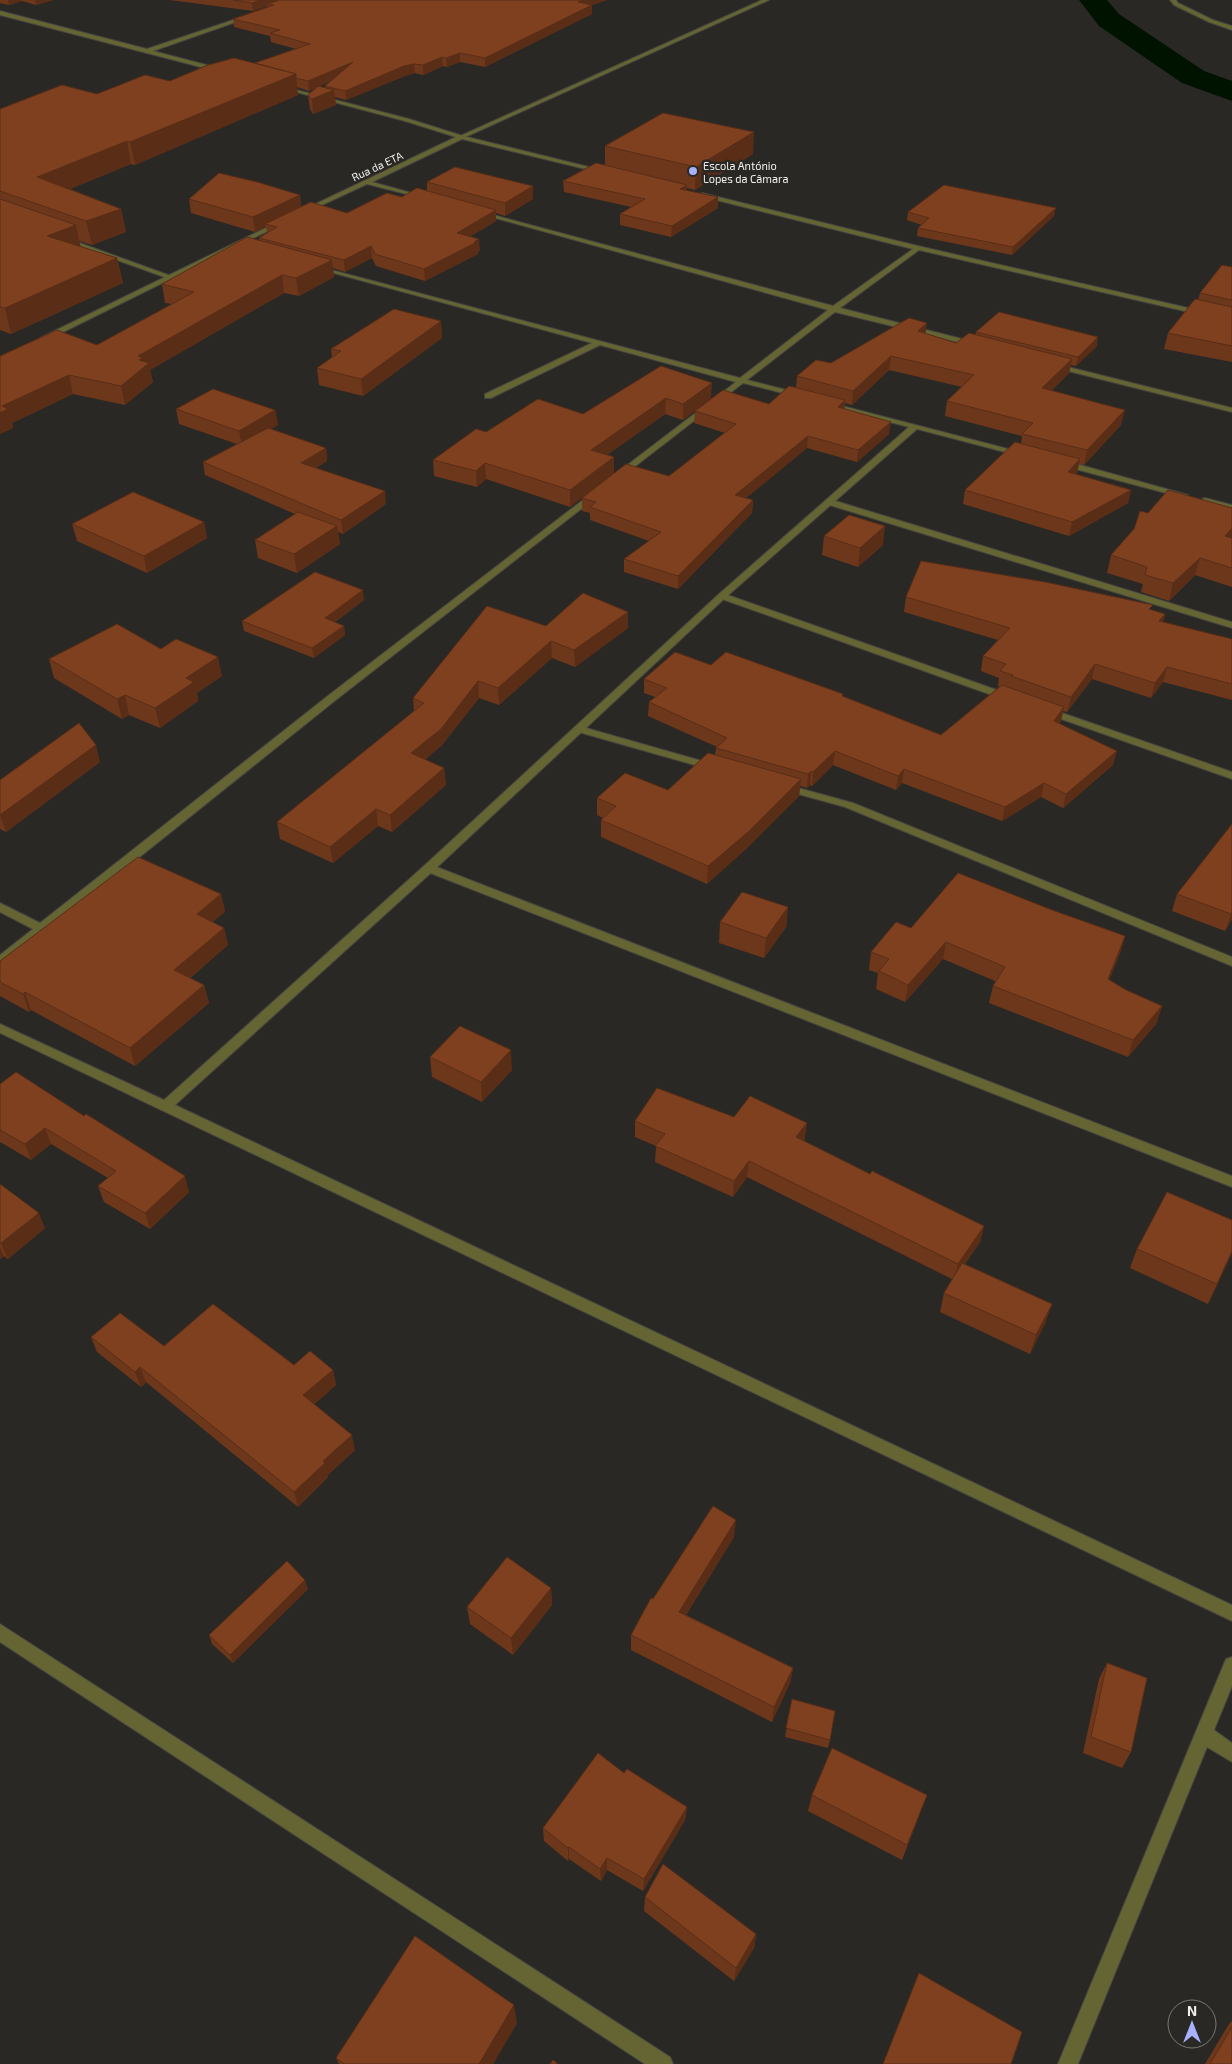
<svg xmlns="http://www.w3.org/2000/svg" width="1232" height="2064" font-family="'Exo 2',sans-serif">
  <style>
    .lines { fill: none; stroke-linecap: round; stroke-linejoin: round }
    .river { fill: #001300; fill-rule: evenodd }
    .lane-casing { stroke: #464440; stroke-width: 2 }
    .street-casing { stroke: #464440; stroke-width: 2 }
    .lane { fill: #646533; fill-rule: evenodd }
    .street { fill: #646533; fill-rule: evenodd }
    .wall { fill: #6d371c; fill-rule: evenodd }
    .shaded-wall { fill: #592d16 }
    .building { fill: #7f4020; stroke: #592d16 }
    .poi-dot { fill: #a7b1fc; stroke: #2a2824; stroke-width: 2 }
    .labels { text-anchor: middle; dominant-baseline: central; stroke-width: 5; stroke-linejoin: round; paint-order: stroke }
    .far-poi-label { font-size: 11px; fill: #f1f0ed; stroke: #2a2824; text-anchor: start }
    .far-street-label { font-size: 11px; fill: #f1f0ed; stroke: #2a2824 }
  </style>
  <rect width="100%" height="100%" fill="#2a2824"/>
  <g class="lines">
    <polygon class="river" points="1079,0 1107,0 1119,14 1204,71 1232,81 1232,101 1182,83 1099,26"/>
    <g class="lane-casing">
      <g id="lane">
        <polygon points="762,0 769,0 463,138 458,137"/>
        <polygon points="66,238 171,276 173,277 167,278 64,241 64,239"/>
        <polygon points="829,499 1232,622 1232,628 826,504 826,500"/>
        <polygon points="722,593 1011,695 1012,697 1011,699 1003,699 719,598 717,596"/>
        <polygon points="1048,708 1232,772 1232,779 1044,713 1043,711"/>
        <polygon points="579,726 716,765 717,767 712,770 575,731 574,729 575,727"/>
        <polygon points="784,784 853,803 1232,957 1232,966 845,807 780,789 779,787"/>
        <polygon points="429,864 1232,1176 1232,1187 425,871 423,868"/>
      </g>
    </g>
    <g class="street-casing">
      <g id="street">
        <polygon points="1170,0 1176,0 1178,3 1213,20 1232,26 1232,30 1209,22 1174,5"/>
        <polygon points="0,11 147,49 248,15 253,16 153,51 222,69 220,72 0,15"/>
        <polygon points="281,86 409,119 463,136 605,171 602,173 462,139 372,182 426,197 426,199 367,184 307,212 303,212 303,210 456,137 405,121 281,88"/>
        <polygon points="702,193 918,246 1232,318 1232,322 919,250 840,308 978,343 978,347 835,312 747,380 802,394 802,398 743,383 620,478 617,477 617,473 736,382 600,345 491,398 485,398 485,394 592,343 315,268 320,267 740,378 828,310 477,213 482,212 833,306 913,249 700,196 699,195"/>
        <polygon points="280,221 283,223 282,224 47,340 40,338"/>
        <polygon points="1052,363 1232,408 1232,412 1052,367"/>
        <polygon points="827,402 1028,454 1024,457 917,429 725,598 433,871 175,1105 1232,1605 1232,1621 0,1033 0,1024 164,1100 425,865 719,594 909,427 827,406"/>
        <polygon points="1060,461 1066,461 1188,495 1181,497 1060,465"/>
        <polygon points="596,490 599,491 599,495 337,699 46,932 0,965 0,955 33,929 0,912 0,903 40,923 329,695"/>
        <polygon points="1205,498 1232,505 1232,511 1202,503 1202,499"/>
        <polygon points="0,1624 670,2057 673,2064 645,2064 0,1642"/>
        <polygon points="1232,1657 1232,1686 1214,1730 1232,1743 1232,1762 1207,1747 1078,2064 1058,2064 1226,1659"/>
      </g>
    </g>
    <use href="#lane" class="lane"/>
    <use href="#street" class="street"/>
  </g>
  <g class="wall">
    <polygon points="0,0 53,0 36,5 22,1 9,5 0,3"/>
    <path d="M170 0H607L592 5V14L485 67 460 62 447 67 443 66 423 75 415 73 405 76 346 100 335 97 336 105 313 114 310 109 308 95 318 87 309 91 297 87 298 95 135 165 131 164 70 189 121 209 126 232 92 245 79 241 81 247 117 258 123 283 11 334 0 330V109L97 94 170 81 255 63 296 49 271 42 270 36 234 27 233 19 268 7 267 6 253 11ZM331 81 325 86V88L319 86Z"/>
    <polygon points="605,146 753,154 695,190 687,188 687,190 718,208 671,237 620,225 620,214 631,207 564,192 563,181 605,165"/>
    <polygon points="427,182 533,186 533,199 505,216 496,213 496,221 471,236 480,250 478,252 478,254 425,281 376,266 372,258 345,272 333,268 334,277 299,296 284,293 150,370 153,382 125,405 73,394 12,423 13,428 0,434 0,356 97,345 172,304 165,303 162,284 259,240 259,238 267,233 266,227 255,232 191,213 189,199 300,195 301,207 347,213 402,197 427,191"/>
    <polygon points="908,212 1054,216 1012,255 917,236 918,228 922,225 907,220"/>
    <polygon points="1232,267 1232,362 1164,349 1168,333 1198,300 1200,293"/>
    <polygon points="441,321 442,338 363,396 319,385 317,368 332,358 331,349"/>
    <polygon points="976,332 1097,346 1076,366 1071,365 1069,373 1051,391 1121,425 1084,465 1079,464 1077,473 1076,474 1131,490 1128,503 1069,536 963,504 965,490 1021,444 1022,436 945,416 947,401 962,387 889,370 852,405 845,403 844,409 889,434 857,462 807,448 746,498 753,500 752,513 678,589 624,572 624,559 649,541 590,520 590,513 582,511 582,498 669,476 725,433 694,423 695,411 769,404 796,388 797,376 831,363 926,334 956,343 975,335"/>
    <polygon points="661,366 711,398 683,420 665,414 607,455 614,457 614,473 570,507 486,479 477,487 434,476 433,460 486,432 583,414"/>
    <polygon points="176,409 275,410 278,425 271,429 326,448 327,461 316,468 386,504 343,534 338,532 340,544 297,573 258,558 255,540 295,514 205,475 203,462 237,444 179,424"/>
    <polygon points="1232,508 1232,587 1195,575 1169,601 1141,592 1143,584 1107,573 1111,555 1148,513"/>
    <polygon points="204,522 207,538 147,573 77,541 72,524"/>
    <polygon points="824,536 883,545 858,567 822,555"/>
    <polygon points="906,597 1152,610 1165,614 1163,622 1232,639 1232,700 1163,682 1151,698 1092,679 1067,712 1063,711 1061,721 1059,723 1113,765 1063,808 1041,797 1002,821 902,783 896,790 833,765 812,786 810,785 807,788 800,786 799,796 746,849 707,884 601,837 601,820 603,818 597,815 597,798 668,790 715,755 716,748 717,747 648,716 649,702 655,697 644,693 644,679 711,665 842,696 941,735 1000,686 998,686 999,678 981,671 983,656 998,640 904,612"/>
    <polygon points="364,600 335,622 344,626 345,635 314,658 244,631 242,621"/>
    <polygon points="628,612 628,628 575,667 552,658 499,705 479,698 442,745 425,760 444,768 446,785 392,832 378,826 333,863 280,839 277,822 414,711 413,698 546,626"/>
    <polygon points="161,649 222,676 197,693 198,701 160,728 129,715 122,719 54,678 49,659"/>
    <polygon points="100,762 6,832 0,829 0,780"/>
    <polygon points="1232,824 1232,919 1225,931 1172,911 1177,894"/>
    <polygon points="221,894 225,912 212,922 224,928 228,945 190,978 204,985 209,1003 135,1066 31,1010 29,1012 0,996 0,961"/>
    <polygon points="788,907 786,927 764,958 719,943 720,922"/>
    <polygon points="1052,910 1125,936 1120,953 1109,980 1126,990 1162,1006 1156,1024 1128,1057 989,1003 993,986 995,981 943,959 905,1002 876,989 878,973 869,970 871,952 911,928"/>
    <polygon points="430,1057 512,1070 482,1102 432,1077"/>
    <polygon points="0,1084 189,1192 150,1229 104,1202 98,1186 108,1178 51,1144 31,1160 0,1142"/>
    <polygon points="734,1117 805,1139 803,1141 870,1174 984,1226 980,1242 965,1264 1052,1304 1045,1323 1030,1354 940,1312 944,1293 952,1279 747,1177 733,1197 655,1162 656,1146 635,1137 635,1121"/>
    <polygon points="0,1184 45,1228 8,1259 4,1256 0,1259"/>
    <polygon points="1232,1220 1232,1253 1208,1304 1130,1268 1137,1249"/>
    <polygon points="91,1337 333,1370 336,1385 314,1404 355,1450 328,1475 328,1477 298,1507 146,1382 141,1387 97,1352"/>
    <polygon points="734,1537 686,1615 793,1668 790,1683 772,1722 631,1650 631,1635 653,1599"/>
    <polygon points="551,1588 552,1605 513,1655 470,1624 467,1607"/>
    <polygon points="308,1589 233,1663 212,1644 209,1635"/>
    <polygon points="1107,1663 1131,1752 1122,1768 1083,1753 1099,1679"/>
    <polygon points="792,1699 830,1740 828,1748 785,1737"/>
    <polygon points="624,1773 687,1807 685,1820 643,1891 607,1870 601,1881 569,1859 568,1861 544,1841 543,1828"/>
    <polygon points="812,1795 921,1811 902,1860 808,1811"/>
    <polygon points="645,1897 756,1934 754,1948 734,1981 644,1911"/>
    <polygon points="919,1973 1011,2064 883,2064"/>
    <polygon points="1232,2021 1232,2064 1205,2064 1229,2024"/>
    <polygon points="517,2023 493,2064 339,2064 336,2058"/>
  </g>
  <g class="shaded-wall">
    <polygon points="8,0 21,0 22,1 9,5"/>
    <polygon points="35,0 53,0 36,5"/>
    <polygon points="260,0 286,0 267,4 267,6 253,11 252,3"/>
    <polygon points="583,0 607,0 592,5 592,14 485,67 485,58 578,2"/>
    <polygon points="460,53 460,62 447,67 446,58"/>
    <polygon points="442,57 443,66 423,75 423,65"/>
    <polygon points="353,62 354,71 309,91 308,81"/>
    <polygon points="414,64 415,73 405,76 346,100 345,91 404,66"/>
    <polygon points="296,74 298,95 135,165 130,142"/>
    <polygon points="334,90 336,105 313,114 312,99"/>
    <polygon points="754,132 753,154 695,190 696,167"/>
    <polygon points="127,141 131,164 43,200 37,177"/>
    <polygon points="687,185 687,196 680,189"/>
    <polygon points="533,186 533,199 505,216 505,203"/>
    <polygon points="300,195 301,209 265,224 266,227 255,232 253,217"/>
    <polygon points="718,197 718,208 671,237 672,226"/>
    <polygon points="1056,208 1054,216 1012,255 1013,247"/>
    <polygon points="121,209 126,232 92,245 86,221"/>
    <polygon points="496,210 496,221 457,244 457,233"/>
    <polygon points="76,225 81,249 47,236"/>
    <polygon points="479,239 480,250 478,252 478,254 425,281 424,269"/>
    <polygon points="371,246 372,258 345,272 344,260"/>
    <polygon points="117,258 123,283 11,334 5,308"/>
    <polygon points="332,260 334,277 299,296 296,278"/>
    <polygon points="282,275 284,293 150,370 153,382 125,405 121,386 138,356"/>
    <polygon points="441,321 442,338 363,396 361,379"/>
    <polygon points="927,323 925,337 918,331"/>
    <polygon points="1098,337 1097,346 1076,366 1078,357"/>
    <polygon points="891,356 889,370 852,405 853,391"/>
    <polygon points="1072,359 1069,373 1039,403 1042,388"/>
    <polygon points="69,375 73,394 12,423 13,428 0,434 0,413 2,406"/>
    <polygon points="712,383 711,398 683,420 683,404"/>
    <polygon points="666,398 665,414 591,466 591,450"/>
    <polygon points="845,400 844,412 838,407"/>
    <polygon points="275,410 278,425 242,446 239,431"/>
    <polygon points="1125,410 1121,425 1084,465 1087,450"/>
    <polygon points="891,422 889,434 857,462 858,450"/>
    <polygon points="808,436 807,448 734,508 735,495"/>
    <polygon points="326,448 327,461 303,476 301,463"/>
    <polygon points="614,457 614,473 570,507 570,490"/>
    <polygon points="1080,459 1077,473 1065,485 1068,472"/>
    <polygon points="485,463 486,479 477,487 476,471"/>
    <polygon points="1131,490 1128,503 1069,536 1072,522"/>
    <polygon points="385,491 386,504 343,534 341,520"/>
    <polygon points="753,500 752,513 678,589 678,576"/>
    <polygon points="204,522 207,538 147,573 144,556"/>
    <polygon points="337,526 340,544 297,573 294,554"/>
    <polygon points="885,526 883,545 858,567 860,548"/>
    <polygon points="1232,528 1232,539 1225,536"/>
    <polygon points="1200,558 1195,575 1169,601 1173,583"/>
    <polygon points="363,590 364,600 326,628 325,618"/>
    <polygon points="628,612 628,628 575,667 574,650"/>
    <polygon points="1165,614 1161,629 1159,621"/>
    <polygon points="344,626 345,635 314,658 312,648"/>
    <polygon points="551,641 552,658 499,705 498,688"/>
    <polygon points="218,657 222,676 197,693 198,701 160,728 155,708 186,678"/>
    <polygon points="1095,664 1092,679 1067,712 1071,697"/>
    <polygon points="1167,667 1163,682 1151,698 1155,683"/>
    <polygon points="478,681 479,698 442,745 413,770 411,753"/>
    <polygon points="125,695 129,715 122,719 117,699"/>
    <polygon points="1064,707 1061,721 1051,735 1054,721"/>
    <polygon points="96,745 100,762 6,832 0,815"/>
    <polygon points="835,751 833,765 812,786 813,772"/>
    <polygon points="1117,751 1113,765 1063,808 1066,794"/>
    <polygon points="444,768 446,785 392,832 390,815"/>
    <polygon points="904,769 902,783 896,790 898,776"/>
    <polygon points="811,771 810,785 807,788 808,774"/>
    <polygon points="801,779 799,796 746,849 707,884 708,866"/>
    <polygon points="1044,783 1041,797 1002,821 1005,807"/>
    <polygon points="376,809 378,826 333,863 330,847"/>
    <polygon points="221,894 225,912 201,931 197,914"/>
    <polygon points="788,907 786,927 764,958 766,938"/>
    <polygon points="1232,912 1232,919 1225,931"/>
    <polygon points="224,928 228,945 178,987 174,970"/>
    <polygon points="1125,936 1120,953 1103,996 1108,979"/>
    <polygon points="946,942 943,959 905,1002 908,985"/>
    <polygon points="204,985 209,1003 135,1066 130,1048"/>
    <polygon points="25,992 31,1010 29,1012 23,994"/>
    <polygon points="1162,1006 1156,1024 1128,1057 1133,1040"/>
    <polygon points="511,1050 512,1070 482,1102 481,1082"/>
    <polygon points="807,1123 805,1139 794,1153 796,1137"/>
    <polygon points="45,1128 51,1144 31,1160 25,1144"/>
    <polygon points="749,1161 747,1177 733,1197 734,1181"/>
    <polygon points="185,1176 189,1192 150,1229 145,1213"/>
    <polygon points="39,1213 45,1228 8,1259 1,1243"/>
    <polygon points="984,1226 980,1242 954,1280 958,1264"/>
    <polygon points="0,1248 4,1256 0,1259"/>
    <polygon points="1232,1251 1232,1253 1208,1304 1217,1284"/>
    <polygon points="1052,1304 1045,1323 1030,1354 1036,1335"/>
    <polygon points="140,1367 146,1382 141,1387 135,1372"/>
    <polygon points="333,1370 336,1385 307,1411 303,1395"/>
    <polygon points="352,1435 355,1450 328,1475 328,1477 298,1507 294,1492 323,1461"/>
    <polygon points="736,1520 734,1537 678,1627 679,1612"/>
    <polygon points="305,1580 308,1589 233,1663 230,1655"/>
    <polygon points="551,1588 552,1605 513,1655 511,1638"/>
    <polygon points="793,1668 790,1683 772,1722 774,1707"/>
    <polygon points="687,1807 685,1820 643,1891 644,1879"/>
    <polygon points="569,1847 569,1859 568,1861 568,1848"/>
    <polygon points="607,1858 607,1870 601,1881 600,1869"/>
    <polygon points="756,1934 754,1948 734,1981 736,1968"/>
    <polygon points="514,2005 517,2023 493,2064 479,2064"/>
  </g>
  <g class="building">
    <polygon points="233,0 260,0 252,3"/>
    <polygon points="280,0 583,0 578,2 592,5 485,58 460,53 446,58 442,57 423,65 414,64 404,66 345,91 325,86 353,62 308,81 296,78 296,74 255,63 310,44 270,33 280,30 233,19 274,5 267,4"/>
    <polygon points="234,58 296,74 130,142 127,141 37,177 121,209 86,221 0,191 0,109 62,85 97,94 145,75 170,81 208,65"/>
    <polygon points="318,86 334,90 312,99 308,95"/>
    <polygon points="663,113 754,132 696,167 605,146"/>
    <polygon points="596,163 687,185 680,189 718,197 672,226 620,214 645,199 563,181"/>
    <polygon points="455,167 533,186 505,203 427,182"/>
    <polygon points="219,173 257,182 300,195 253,217 189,199"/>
    <polygon points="944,185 1056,208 1013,247 918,228 929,218 908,212"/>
    <polygon points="417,188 496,210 457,233 479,239 474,242 477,242 424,269 375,254 371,246 344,260 259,238 277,227 265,224 311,202 347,213 387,193 402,197"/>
    <polygon points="0,199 76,225 47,236 117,258 5,308 0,307"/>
    <polygon points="247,237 332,260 296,278 282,275 138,356 143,358 139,360 149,363 121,386 69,375 2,406 8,409 0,413 0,356 57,330 97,345 194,292 162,284"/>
    <polygon points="1222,265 1232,267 1232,300 1200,293"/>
    <polygon points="1195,299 1232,307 1232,346 1168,333"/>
    <polygon points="394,309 441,321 361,379 317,368 341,351 331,349"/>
    <polygon points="999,312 1098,337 1078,357 976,332"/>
    <polygon points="909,318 927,323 918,331 956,343 969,333 1072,359 1042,388 1125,410 1087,450 1022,434 1033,423 947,401 974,375 891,356 853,391 797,376 816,360 831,363"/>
    <polygon points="661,366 712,383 683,404 666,398 591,450 614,457 570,490 485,463 476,471 433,460 476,429 486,432 538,399 583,414"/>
    <polygon points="789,386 845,400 838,407 891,422 858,450 808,436 735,495 753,500 678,576 624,559 661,532 590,507 596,502 582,498 626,464 669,476 736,424 695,411 723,390 769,404"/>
    <polygon points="213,389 275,410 239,431 176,409"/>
    <polygon points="268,428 326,448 301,463 385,491 341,520 203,462"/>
    <polygon points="1015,442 1080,459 1068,472 1131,490 1072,522 965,490"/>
    <polygon points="1168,490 1232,508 1232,528 1225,536 1232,538 1232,568 1200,558 1173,583 1145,575 1147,567 1111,555 1134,529 1140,511 1148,513"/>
    <polygon points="133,492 204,522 144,556 72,524"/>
    <polygon points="298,512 337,526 294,554 255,540"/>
    <polygon points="849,515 885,526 860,548 824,536"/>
    <polygon points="921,561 1045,582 1153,605 1149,609 1165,614 1159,621 1232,639 1232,684 1167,667 1155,683 1095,664 1071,697 1011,676 1013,675 1000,671 1006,664 983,656 1010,628 906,597"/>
    <polygon points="315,572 363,590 325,618 344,626 312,648 242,621"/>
    <polygon points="583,593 628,612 574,650 551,641 498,688 478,681 441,729 411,753 444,768 390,815 376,809 330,847 277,822 424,703 413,698 487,606 546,626"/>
    <polygon points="117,624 161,649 176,639 218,657 186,678 194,682 155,708 125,695 117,699 49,659"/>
    <polygon points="675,652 711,665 726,652 843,694 842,696 941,735 1002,685 1064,707 1054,721 1117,751 1066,794 1044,783 1005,807 904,769 898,776 835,751 813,772 811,771 808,774 716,748 727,738 649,702 667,688 644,679"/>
    <polygon points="79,723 96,745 0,815 0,780"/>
    <polygon points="708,753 801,779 748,832 708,866 601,820 616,806 597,798 625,773 668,790"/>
    <polygon points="1232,824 1232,912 1231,914 1177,894"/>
    <polygon points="138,857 221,894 197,914 224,928 174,970 204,985 130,1048 25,992 23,994 0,982 0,961"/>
    <polygon points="958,873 1052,910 1125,936 1108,979 1126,990 1162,1006 1133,1040 993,986 1005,967 946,942 908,985 879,971 889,959 871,952 896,922 911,928"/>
    <polygon points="742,892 788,907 766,938 720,922"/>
    <polygon points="460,1026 511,1050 481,1082 430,1057"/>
    <polygon points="16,1072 84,1116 86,1114 185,1176 145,1213 98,1186 116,1171 45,1128 25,1144 0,1130 0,1084"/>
    <polygon points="657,1088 734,1117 750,1096 807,1123 796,1137 870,1174 872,1171 984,1226 958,1264 749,1161 734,1181 655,1146 665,1134 635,1121"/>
    <polygon points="0,1184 39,1213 1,1243 0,1243"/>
    <polygon points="1167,1192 1232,1220 1232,1251 1217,1284 1137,1249"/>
    <polygon points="962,1263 1052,1304 1036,1335 944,1293"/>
    <polygon points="213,1304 294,1365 310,1351 333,1370 303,1395 352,1435 323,1461 325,1463 294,1492 140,1367 135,1372 91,1337 120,1313 164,1346"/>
    <polygon points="713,1506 736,1520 679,1612 793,1668 774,1707 631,1635 651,1598 653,1599"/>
    <polygon points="507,1557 551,1588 511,1638 467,1607"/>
    <polygon points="287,1561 305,1580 230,1655 209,1635"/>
    <polygon points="1107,1663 1147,1678 1131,1752 1091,1737"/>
    <polygon points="792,1699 835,1711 830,1740 786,1728"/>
    <polygon points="832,1748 927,1795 907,1845 812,1795"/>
    <polygon points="598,1753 624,1773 627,1769 687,1807 644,1879 607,1858 600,1869 569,1847 568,1848 543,1828"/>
    <polygon points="663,1864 756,1934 736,1968 645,1897"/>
    <polygon points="415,1936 514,2005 479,2064 344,2064 336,2058"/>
    <polygon points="919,1973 1022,2032 1011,2064 883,2064"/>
    <polygon points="1232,2027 1232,2064 1210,2064"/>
    <polygon points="553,2060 558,2064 550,2064"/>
  </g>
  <circle class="poi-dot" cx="693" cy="171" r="5"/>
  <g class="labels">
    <g class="far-poi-label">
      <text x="703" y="165">Escola António<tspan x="703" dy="13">Lopes da Câmara</tspan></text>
    </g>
    <g class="far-street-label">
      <text transform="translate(377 166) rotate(-25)">Rua da ETA</text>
    </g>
  </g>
  <g transform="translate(1192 2024)"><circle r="24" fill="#2a2824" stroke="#7a7874"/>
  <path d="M0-4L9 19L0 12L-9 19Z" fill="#a7b1fc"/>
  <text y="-8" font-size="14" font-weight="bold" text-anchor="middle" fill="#f1f0ed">N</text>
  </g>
</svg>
